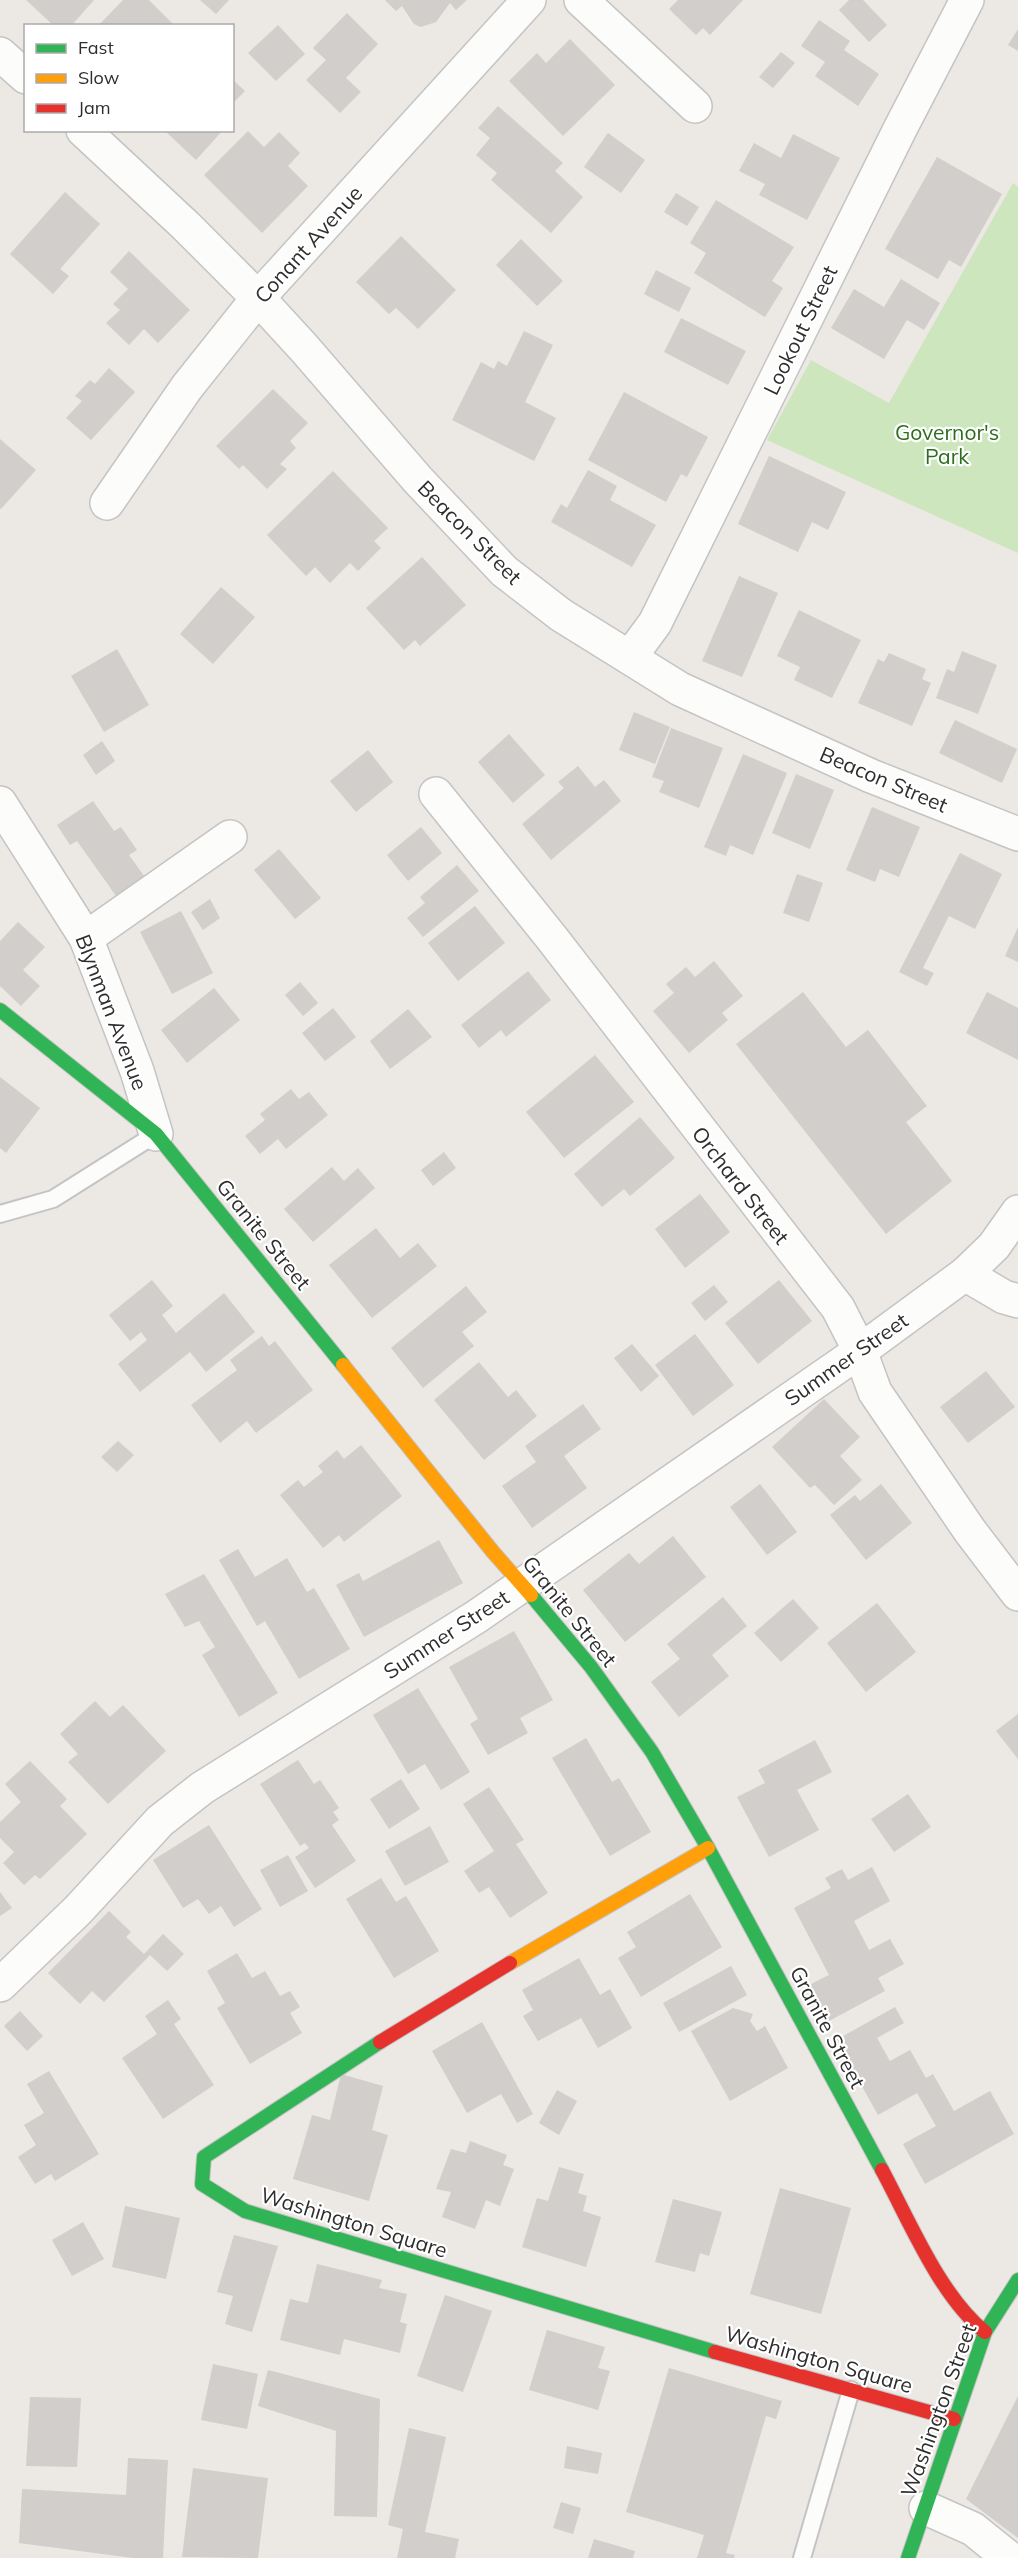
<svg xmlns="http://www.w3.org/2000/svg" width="1018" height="2558" font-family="Mulish,sans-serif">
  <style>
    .green { fill: #cee6be }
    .building { fill: #d1cecb }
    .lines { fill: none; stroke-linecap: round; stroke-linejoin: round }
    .lane-casing { stroke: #c5c4c5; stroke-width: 20 }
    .street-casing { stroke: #c5c4c5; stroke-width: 36 }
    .fast-casing { stroke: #c5c4c5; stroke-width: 16 }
    .slow-casing { stroke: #c5c4c5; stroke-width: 16 }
    .jam-casing { stroke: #c5c4c5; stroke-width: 16 }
    .lane { stroke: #fcfcfb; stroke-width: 16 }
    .street { stroke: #fcfcfb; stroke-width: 33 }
    .fast { stroke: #30b455; stroke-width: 14 }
    .slow { stroke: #ff9f0a; stroke-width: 14 }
    .jam { stroke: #e5322d; stroke-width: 14 }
    .labels { text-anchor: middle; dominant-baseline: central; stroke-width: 4.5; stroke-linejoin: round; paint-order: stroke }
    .street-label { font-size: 21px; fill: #2e2e2e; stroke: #fff }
    .park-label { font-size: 21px; fill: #2c6e1b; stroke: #fff }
  </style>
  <rect width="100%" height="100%" fill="#ece8e4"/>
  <polygon class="green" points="1013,183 1018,187 1018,553 767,440 811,360 889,403"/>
  <g class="building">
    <polygon points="26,0 94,0 71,26 54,26"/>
    <polygon points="123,0 149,0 175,26 98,26"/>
    <polygon points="200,0 229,0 216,14"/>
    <polygon points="385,0 467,0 456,10 450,3 436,22 421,27 414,24 402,6 396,11"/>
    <polygon points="678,0 743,0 710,35 703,28 696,35 669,9"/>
    <polygon points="849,0 863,0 887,25 869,42 839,10"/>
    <polygon points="347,13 378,44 346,78 361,92 340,113 306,80 326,60 313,48"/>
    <polygon points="819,20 850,41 844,50 879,74 858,106 815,76 825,62 801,46"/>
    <polygon points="278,25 305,54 276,81 248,53"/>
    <polygon points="1018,29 1018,51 1008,45"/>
    <polygon points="570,39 615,85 563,136 509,81 537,53 546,63"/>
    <polygon points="781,52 795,63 773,88 759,77"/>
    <polygon points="232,79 245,91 232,104"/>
    <polygon points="498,106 563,163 555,171 583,197 551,233 491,180 497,173 476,155 490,138 478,128"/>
    <polygon points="164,130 223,130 196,160"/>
    <polygon points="248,131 264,147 279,132 300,153 288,166 308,186 262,233 204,175"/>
    <polygon points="608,133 645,160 621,193 584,167"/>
    <polygon points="793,134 840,158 807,220 759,195 765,184 739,171 754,143 781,158"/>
    <polygon points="937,157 1002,194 961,267 949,260 938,279 885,249"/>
    <polygon points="65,192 100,224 60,269 69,276 53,294 10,254"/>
    <polygon points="676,193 699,207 687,226 664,212"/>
    <polygon points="716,200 794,247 772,281 783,288 765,317 694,273 706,253 690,243"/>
    <polygon points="401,236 456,290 418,329 396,308 389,314 356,282"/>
    <polygon points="521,239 563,281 537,306 496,265"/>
    <polygon points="129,251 190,310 158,343 144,329 129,345 106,323 120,310 113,304 128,289 110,272"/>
    <polygon points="656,270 691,288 679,312 644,294"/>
    <polygon points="901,279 940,303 924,330 907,320 884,359 831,328 854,289 884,307"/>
    <polygon points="681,318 746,351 728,385 664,352"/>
    <polygon points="524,331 553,345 525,402 556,418 534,461 452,420 481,362 494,369 498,361 507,366"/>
    <polygon points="109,368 135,392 91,440 66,418 82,401 75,396 90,380 95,384"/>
    <polygon points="273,389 308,423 290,441 296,448 280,464 287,469 267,489 243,465 239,469 216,446"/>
    <polygon points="624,392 708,437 687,477 681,474 666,502 588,460"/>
    <polygon points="0,439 36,470 1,509 0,508"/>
    <polygon points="769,456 846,492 828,530 812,522 798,552 738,524"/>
    <polygon points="588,470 617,486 610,500 656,525 632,567 551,522 561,504 567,508"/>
    <polygon points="333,471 388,528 374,541 381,548 358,571 350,563 330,583 315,567 306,576 267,535"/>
    <polygon points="422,557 466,605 420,646 415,640 404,650 366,608"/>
    <polygon points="739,576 778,593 742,677 702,661"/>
    <polygon points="221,587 255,617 213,664 180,634"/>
    <polygon points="799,610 861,640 832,698 794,680 800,667 777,656"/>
    <polygon points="117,649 149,705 104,732 71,676"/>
    <polygon points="962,651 997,665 978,714 936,698 947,669 954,672"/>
    <polygon points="889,653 926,669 922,679 931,683 912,726 858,703 878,659 884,662"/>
    <polygon points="634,712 670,727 655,764 619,750"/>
    <polygon points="955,720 1017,749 1002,783 939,753"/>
    <polygon points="671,728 723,748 699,808 659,792 664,781 652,777"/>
    <polygon points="509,734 545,775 513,803 478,762"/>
    <polygon points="102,741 115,761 96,775 83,755"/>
    <polygon points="368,750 393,782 356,812 330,781"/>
    <polygon points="743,754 787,773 753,855 730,845 726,856 704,847"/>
    <polygon points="578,766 595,787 604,780 621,801 551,860 522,824 564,788 558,782"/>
    <polygon points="796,774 834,790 810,849 772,833"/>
    <polygon points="93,801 114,831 121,827 137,850 129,855 147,880 119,900 77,841 70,845 57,825"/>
    <polygon points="872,807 920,827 899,877 880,869 875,882 846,870"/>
    <polygon points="421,827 442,853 408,881 387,855"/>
    <polygon points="279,849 321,898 295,919 254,870"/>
    <polygon points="960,853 1002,874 975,929 949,916 923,968 934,973 927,986 899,972"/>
    <polygon points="457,865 479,891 423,937 407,918 425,903 420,897"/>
    <polygon points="797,874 823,883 809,922 783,913"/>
    <polygon points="210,899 220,918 203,930 191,912"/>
    <polygon points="475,906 505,943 458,981 428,943"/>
    <polygon points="181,911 213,973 172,994 140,932"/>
    <polygon points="18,922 45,947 23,970 40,986 21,1006 0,986 0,941"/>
    <polygon points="1018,927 1018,962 1005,956"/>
    <polygon points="714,961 743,996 722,1013 728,1020 689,1053 653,1011 674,993 666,984 686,967 695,977"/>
    <polygon points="528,971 551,1000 506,1037 501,1030 479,1048 461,1025"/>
    <polygon points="300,982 318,1003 303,1016 285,995"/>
    <polygon points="214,988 240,1020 187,1063 161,1030"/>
    <polygon points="803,992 846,1047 868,1030 927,1106 906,1122 952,1181 886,1234 736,1044"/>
    <polygon points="987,992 1018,1008 1018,1060 966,1033"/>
    <polygon points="333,1008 356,1037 325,1061 302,1033"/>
    <polygon points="408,1009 432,1037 390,1069 370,1041"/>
    <polygon points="595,1055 634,1102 564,1158 526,1112"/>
    <polygon points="0,1077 40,1108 6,1153 0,1148"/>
    <polygon points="291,1089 299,1099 309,1092 328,1115 286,1149 278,1139 260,1154 245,1136 265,1120 260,1114"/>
    <polygon points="640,1117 675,1158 630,1196 624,1189 602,1207 574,1174"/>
    <polygon points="444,1152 456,1168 433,1186 421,1170"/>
    <polygon points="332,1167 344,1181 358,1168 375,1188 313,1242 284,1209"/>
    <polygon points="700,1194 730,1232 685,1268 655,1229"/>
    <polygon points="376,1228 400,1258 418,1243 437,1266 372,1318 329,1265"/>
    <polygon points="152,1280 173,1306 162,1315 176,1333 224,1293 255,1332 206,1372 190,1352 140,1392 118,1364 147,1340 141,1332 130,1341 109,1315"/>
    <polygon points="779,1280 812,1321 758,1364 725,1323"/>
    <polygon points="714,1285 728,1302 705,1321 691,1303"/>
    <polygon points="466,1286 487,1312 462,1332 474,1346 423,1388 391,1348"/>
    <polygon points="695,1334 734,1385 693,1416 655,1365"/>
    <polygon points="262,1336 269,1346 275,1341 313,1390 256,1433 247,1421 220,1443 191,1405 237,1370 230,1360"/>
    <polygon points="632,1344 659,1376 641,1392 614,1358"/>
    <polygon points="479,1362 508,1397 516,1390 537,1416 484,1460 434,1400"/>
    <polygon points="986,1371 1015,1407 968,1443 940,1407"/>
    <polygon points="824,1399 860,1437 840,1456 862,1480 834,1505 815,1485 810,1488 772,1447"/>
    <polygon points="583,1404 601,1429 564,1456 587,1488 532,1528 502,1486 536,1462 525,1446"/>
    <polygon points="118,1441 134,1455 117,1472 101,1457"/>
    <polygon points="361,1445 402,1496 344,1542 339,1535 323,1548 280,1495 298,1480 304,1487 323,1472 318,1466 337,1450 344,1459"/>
    <polygon points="760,1484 797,1532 767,1555 730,1507"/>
    <polygon points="881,1484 912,1523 866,1560 830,1515 855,1495 860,1501"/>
    <polygon points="673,1536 706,1577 625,1642 583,1590 629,1553 639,1564"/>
    <polygon points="439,1540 463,1583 364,1637 336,1585 359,1573 363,1581"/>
    <polygon points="238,1549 255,1577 287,1558 307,1592 314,1588 350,1649 299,1679 265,1621 257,1626 219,1560"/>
    <polygon points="204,1574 278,1693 239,1717 202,1655 215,1647 199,1621 185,1627 165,1594"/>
    <polygon points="723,1597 747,1626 712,1655 729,1676 679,1717 651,1682 680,1659 667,1644"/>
    <polygon points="793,1599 819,1628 781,1662 754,1633"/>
    <polygon points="877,1603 916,1652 866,1692 827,1643"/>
    <polygon points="514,1631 553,1700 520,1718 528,1733 488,1755 470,1724 478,1719 449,1667"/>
    <polygon points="418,1688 470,1772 441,1790 425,1764 408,1774 373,1715"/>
    <polygon points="95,1701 110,1717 123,1705 166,1751 108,1804 68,1762 78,1754 60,1734"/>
    <polygon points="1018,1714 1018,1759 996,1731"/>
    <polygon points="586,1738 612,1782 619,1778 651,1832 610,1856 552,1758"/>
    <polygon points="815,1740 832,1772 797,1790 819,1830 769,1857 737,1797 765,1783 758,1770"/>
    <polygon points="298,1760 314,1784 320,1780 339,1808 333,1812 339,1820 332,1825 356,1861 315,1888 295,1857 309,1848 305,1843 300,1846 260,1784"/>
    <polygon points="30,1761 67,1799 60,1806 87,1834 40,1879 35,1875 24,1885 3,1863 14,1852 0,1838 0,1822 21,1802 5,1784"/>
    <polygon points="401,1779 420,1809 389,1829 370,1799"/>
    <polygon points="489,1787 524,1840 516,1844 548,1893 510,1918 489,1887 479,1893 464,1871 494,1851 463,1804"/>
    <polygon points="908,1794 931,1827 894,1852 871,1819"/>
    <polygon points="209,1825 262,1909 234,1927 221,1906 209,1914 198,1899 183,1908 153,1860"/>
    <polygon points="430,1826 449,1862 405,1886 385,1851"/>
    <polygon points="288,1855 308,1891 280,1907 260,1870"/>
    <polygon points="872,1867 890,1901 854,1921 869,1950 890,1939 904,1964 878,1978 885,1991 829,2021 809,1985 829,1975 794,1908 831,1888 825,1878 842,1869 848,1880"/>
    <polygon points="381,1878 396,1902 406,1896 439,1951 394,1978 346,1899"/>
    <polygon points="0,1892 12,1908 0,1916"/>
    <polygon points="690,1894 722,1947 641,1997 618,1958 636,1947 627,1932"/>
    <polygon points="109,1911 131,1932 126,1937 144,1954 163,1934 184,1954 167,1971 150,1955 104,2002 92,1991 80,2004 48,1973"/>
    <polygon points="237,1953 252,1978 265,1971 280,1996 290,1991 300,2007 290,2013 302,2033 250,2064 217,2008 225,2003 207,1971"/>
    <polygon points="579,1958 600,1995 610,1989 632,2028 598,2048 581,2018 538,2041 523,2016 533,2010 522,1990"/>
    <polygon points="731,1966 747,1995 679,2032 663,2003"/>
    <polygon points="168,2000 181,2019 174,2024 214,2085 163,2119 122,2058 157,2034 145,2016"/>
    <polygon points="895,2007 904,2023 877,2038 890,2061 910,2050 926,2078 933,2074 954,2111 990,2091 1014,2134 925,2184 903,2144 936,2126 917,2093 878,2115 836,2040"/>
    <polygon points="733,2008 753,2014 750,2021 757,2031 765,2026 788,2068 730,2101 691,2031"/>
    <polygon points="20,2011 43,2036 27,2051 4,2026"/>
    <polygon points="482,2022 533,2114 517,2123 501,2094 467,2113 432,2051"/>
    <polygon points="49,2071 99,2154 55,2181 51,2174 35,2184 18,2157 36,2145 24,2125 44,2113 27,2084"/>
    <polygon points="341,2074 383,2086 372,2130 388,2135 369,2201 293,2179 312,2115 330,2120"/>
    <polygon points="557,2090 577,2101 559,2135 539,2123"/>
    <polygon points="470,2141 507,2155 503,2165 514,2169 500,2206 486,2200 475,2229 442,2217 451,2192 436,2189 451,2149 466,2153"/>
    <polygon points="559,2167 584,2174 578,2193 587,2196 583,2211 601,2217 586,2267 522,2247 537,2198 548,2201"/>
    <polygon points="780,2188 851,2208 821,2314 750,2294"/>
    <polygon points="673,2199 722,2212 709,2256 700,2253 695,2272 655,2262"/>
    <polygon points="125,2206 180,2218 166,2279 112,2267"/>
    <polygon points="83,2222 104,2259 72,2276 52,2240"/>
    <polygon points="234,2235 278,2246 252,2332 225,2324 233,2296 217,2292"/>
    <polygon points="317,2264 382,2280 379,2288 407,2294 400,2322 407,2324 400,2353 344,2339 340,2355 280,2340 290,2299 308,2303"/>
    <polygon points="445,2295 492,2311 463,2392 417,2376"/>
    <polygon points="547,2330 605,2347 598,2368 610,2371 598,2410 529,2390"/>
    <polygon points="213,2364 258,2374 247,2429 201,2420"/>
    <polygon points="669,2368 782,2401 776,2419 766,2416 726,2553 735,2555 734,2558 697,2558 704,2535 626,2512"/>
    <polygon points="268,2370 380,2399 377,2517 334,2516 336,2431 258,2406"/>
    <polygon points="1018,2396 1018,2538 966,2499"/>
    <polygon points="30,2397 81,2398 77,2467 26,2466"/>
    <polygon points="409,2428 446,2437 425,2532 459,2539 455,2558 397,2558 403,2529 388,2525"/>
    <polygon points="567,2446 602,2453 598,2474 564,2468"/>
    <polygon points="128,2458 168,2460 163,2558 133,2558 19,2543 22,2489 126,2495"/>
    <polygon points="193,2468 268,2478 258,2558 182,2557"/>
    <polygon points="561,2502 581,2508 573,2534 553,2528"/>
    <polygon points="594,2539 635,2551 633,2558 588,2558"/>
  </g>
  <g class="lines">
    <g class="lane-casing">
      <g id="lane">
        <polyline points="0,1214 53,1199 156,1134"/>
        <polyline points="802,2558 851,2390"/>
      </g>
    </g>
    <g class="street-casing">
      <g id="street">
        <polyline points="581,0 695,106"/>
        <polyline points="0,54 26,77"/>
        <polyline points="83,130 186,226 258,298 304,348 418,480 504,571 561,615 680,689 871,776 1018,834"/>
        <polyline points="107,503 187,387 258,298 529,0"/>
        <polyline points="630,657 655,623 900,129 967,0"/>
        <polyline points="436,794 551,937 838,1308 860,1351 875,1392 970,1531 1018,1594"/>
        <polyline points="0,803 86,938 137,1071 156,1134"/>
        <polyline points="86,938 230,837"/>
        <polyline points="965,1274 1004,1297 1018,1301"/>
        <polyline points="0,1985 78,1910 160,1821 202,1788 476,1617 860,1351 965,1274 994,1246 1018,1212"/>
        <polyline points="926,2508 973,2529 1009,2558"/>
      </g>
    </g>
    <g class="fast-casing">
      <g id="fast">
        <polyline points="0,1010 156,1134 343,1365"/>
        <polyline points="531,1595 591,1667 652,1752 708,1848 882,2170"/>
        <polyline points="380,2042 204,2157 202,2184 245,2211 715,2352"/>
        <polyline points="908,2558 985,2332 1018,2280"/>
      </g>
    </g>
    <g class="slow-casing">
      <g id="slow">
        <polyline points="343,1365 493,1552 531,1595"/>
        <polyline points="510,1963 708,1848"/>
      </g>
    </g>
    <g class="jam-casing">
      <g id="jam">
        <polyline points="380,2042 510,1963"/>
        <path d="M882 2170C910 2222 940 2296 985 2332"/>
        <polyline points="715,2352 954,2419"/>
      </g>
    </g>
    <use href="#lane" class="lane"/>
    <use href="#street" class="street"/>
    <use href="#fast" class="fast"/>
    <use href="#slow" class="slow"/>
    <use href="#jam" class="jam"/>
  </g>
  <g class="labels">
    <g class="street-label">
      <text transform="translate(308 244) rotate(-48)">Conant Avenue</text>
      <text transform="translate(800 330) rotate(-64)">Lookout Street</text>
      <text transform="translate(470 532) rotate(45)">Beacon Street</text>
      <text transform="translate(884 779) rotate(23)">Beacon Street</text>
      <text transform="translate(112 1012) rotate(69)">Blynman Avenue</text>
      <text transform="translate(741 1185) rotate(52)">Orchard Street</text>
      <text transform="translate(264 1234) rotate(51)">Granite Street</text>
      <text transform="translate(846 1359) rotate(-35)">Summer Street</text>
      <text transform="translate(570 1611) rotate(51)">Granite Street</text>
      <text transform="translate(446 1634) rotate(-33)">Summer Street</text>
      <text transform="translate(828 2027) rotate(62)">Granite Street</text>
      <text transform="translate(354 2222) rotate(17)">Washington Square</text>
      <text transform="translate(819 2359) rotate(16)">Washington Square</text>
      <text transform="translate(938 2410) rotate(-70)">Washington Street</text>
    </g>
    <g class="park-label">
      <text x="947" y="432">Governor's<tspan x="947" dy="24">Park</tspan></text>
    </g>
  </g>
  <rect x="24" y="24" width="210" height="108" fill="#ffffff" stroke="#ababab" stroke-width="1.5"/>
  <rect x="36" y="44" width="30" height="9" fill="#30b455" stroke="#ababab" stroke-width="1.5"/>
  <text x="78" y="54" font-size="18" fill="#2e2e2e">Fast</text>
  <rect x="36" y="74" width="30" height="9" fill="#ff9f0a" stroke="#ababab" stroke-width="1.5"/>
  <text x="78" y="84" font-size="18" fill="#2e2e2e">Slow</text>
  <rect x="36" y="104" width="30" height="9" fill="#e5322d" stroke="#ababab" stroke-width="1.5"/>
  <text x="78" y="114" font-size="18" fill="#2e2e2e">Jam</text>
</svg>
